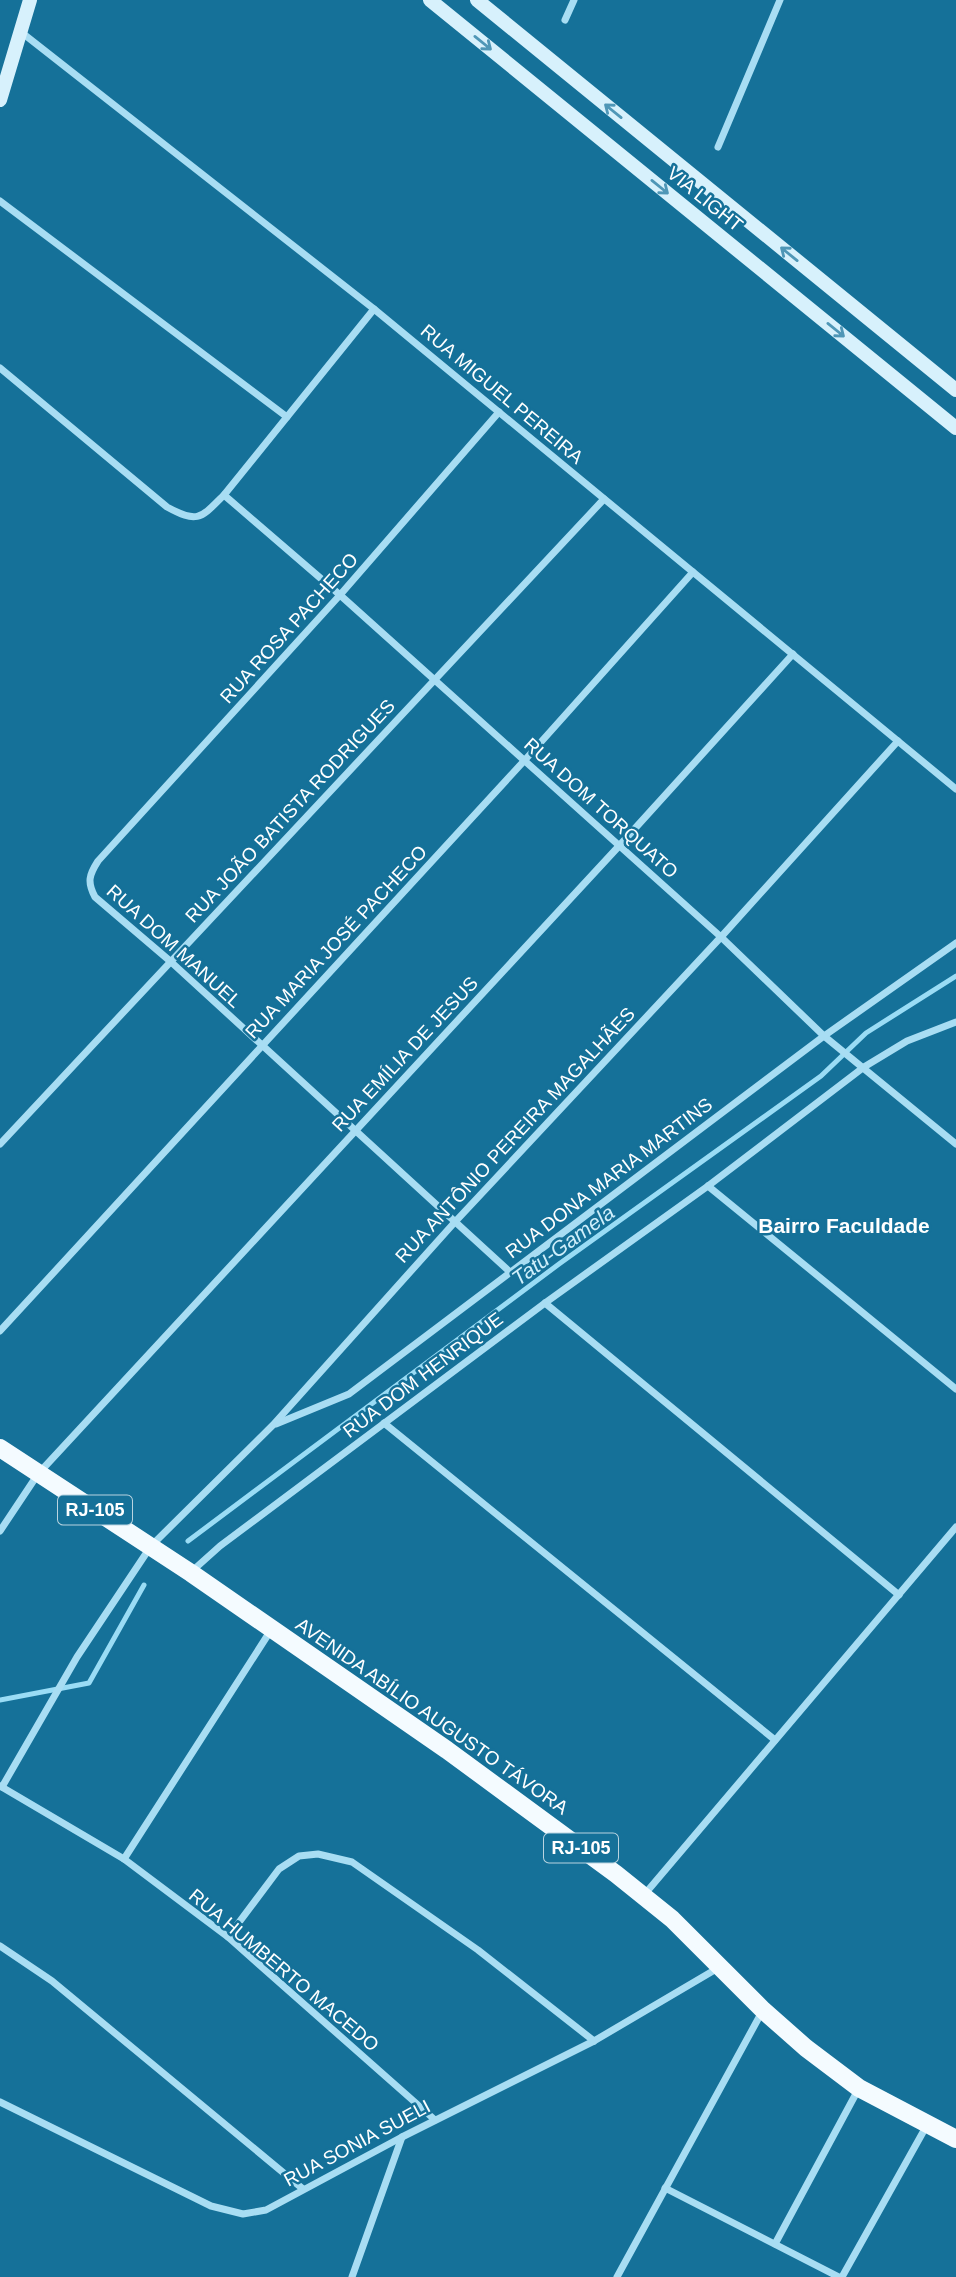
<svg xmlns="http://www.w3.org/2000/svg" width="956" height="2277" font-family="Arial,sans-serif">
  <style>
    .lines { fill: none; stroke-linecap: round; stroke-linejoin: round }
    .stream { stroke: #9adcf5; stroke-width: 5 }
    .street { stroke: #a8ddf3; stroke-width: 7 }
    .secondary { stroke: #d7f1fc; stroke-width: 14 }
    .primary { stroke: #f4fbff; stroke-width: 18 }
    .oneway { stroke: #4f97b7 }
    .labels { text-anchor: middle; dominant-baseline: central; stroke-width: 5; stroke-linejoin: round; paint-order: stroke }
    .shield { fill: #157199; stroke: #b9d4e0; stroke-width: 2 }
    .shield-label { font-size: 18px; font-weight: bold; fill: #fff }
    .street-label { font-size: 19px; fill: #fff; stroke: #157199 }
    .neighbourhood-label { font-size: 21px; font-weight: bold; fill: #fff; stroke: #157199 }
    .water-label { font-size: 21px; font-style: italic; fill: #cfeffb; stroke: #157199 }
  </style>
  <rect width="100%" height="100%" fill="#157199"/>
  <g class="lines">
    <g class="stream">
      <polyline points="188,1541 559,1264 821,1076 866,1033 956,976"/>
      <polyline points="0,1700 89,1683 144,1585"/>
    </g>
    <g class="street">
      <polyline points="565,20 574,0"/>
      <polyline points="21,32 374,309 956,789"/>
      <polyline points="718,147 780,0"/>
      <polyline points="0,201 287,417"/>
      <path d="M0 368 167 507C198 524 201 518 224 495L374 309"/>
      <path d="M499 412 340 595 98 861C89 875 87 882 95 897L170 961 510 1272"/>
      <polyline points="224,495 340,595 721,937 824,1036 956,1144"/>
      <polyline points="0,1144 604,499"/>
      <polyline points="708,1186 956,1389"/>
      <polyline points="545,1303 899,1595"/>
      <polyline points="0,1331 524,761 693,572"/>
      <polyline points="384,1423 775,1740"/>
      <polyline points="276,1424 349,1394 824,1036 956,943"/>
      <polyline points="0,1531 38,1474 619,846 793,654"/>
      <polyline points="191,1572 220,1546 545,1303 708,1186 864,1067 907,1041 956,1022"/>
      <polyline points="0,1786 124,1859 228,1937 435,2120"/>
      <polyline points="2,1787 77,1657 151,1546 273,1425 454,1223 721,937 898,741"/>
      <polyline points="124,1859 271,1630"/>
      <polyline points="644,1895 956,1527"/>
      <polyline points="228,1937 279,1869 299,1856 318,1854 352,1862 478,1950 594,2041"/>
      <polyline points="0,1946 52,1981 303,2189"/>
      <polyline points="0,2102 211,2206 243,2214 266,2210 402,2137 594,2041 718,1968"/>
      <polyline points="665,2188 839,2277"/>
      <polyline points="775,2244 859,2088"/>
      <polyline points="352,2277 402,2137"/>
      <polyline points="617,2277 763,2010"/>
      <polyline points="842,2277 927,2125"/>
    </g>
    <g class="secondary">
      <polyline points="430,0 956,428"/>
      <polyline points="477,0 956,390"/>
      <polyline points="0,100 30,0"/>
    </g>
    <polyline class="primary" points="0,1448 191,1573 447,1750 616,1874 672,1919 763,2010 806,2048 859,2088 956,2139"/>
  </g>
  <defs><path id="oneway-shaft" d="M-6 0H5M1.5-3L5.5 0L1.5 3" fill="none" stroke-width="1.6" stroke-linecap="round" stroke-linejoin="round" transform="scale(1.75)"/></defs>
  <g class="oneway">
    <use href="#oneway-shaft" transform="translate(483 43) rotate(39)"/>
    <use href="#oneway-shaft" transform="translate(613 111) rotate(-141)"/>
    <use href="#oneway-shaft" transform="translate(660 187) rotate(39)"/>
    <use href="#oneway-shaft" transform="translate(789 254) rotate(-141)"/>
    <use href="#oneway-shaft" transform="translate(836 330) rotate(39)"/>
  </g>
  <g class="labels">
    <g class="shield">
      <rect x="58" y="1495.5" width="74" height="29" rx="5"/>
      <rect x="544" y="1833.5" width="74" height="29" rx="5"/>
    </g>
    <g class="shield-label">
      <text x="95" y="1510">RJ-105</text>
      <text x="581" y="1848">RJ-105</text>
    </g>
    <g class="street-label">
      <text transform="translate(705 199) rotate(39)">VIA LIGHT</text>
      <text transform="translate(502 394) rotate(40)">RUA MIGUEL PEREIRA</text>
      <text transform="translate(289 628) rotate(-48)">RUA ROSA PACHECO</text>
      <text transform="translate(601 808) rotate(42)">RUA DOM TORQUATO</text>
      <text transform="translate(290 811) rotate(-47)">RUA JOÃO BATISTA RODRIGUES</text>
      <text transform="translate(336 942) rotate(-47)">RUA MARIA JOSÉ PACHECO</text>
      <text transform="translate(174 946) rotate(42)">RUA DOM MANUEL</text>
      <text transform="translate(405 1054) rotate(-47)">RUA EMÍLIA DE JESUS</text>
      <text transform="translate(515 1135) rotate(-47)">RUA ANTÔNIO PEREIRA MAGALHÃES</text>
      <text transform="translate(609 1178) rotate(-37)">RUA DONA MARIA MARTINS</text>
      <text transform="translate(423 1375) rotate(-37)">RUA DOM HENRIQUE</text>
      <text transform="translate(432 1716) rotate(35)">AVENIDA ABÍLIO AUGUSTO TÁVORA</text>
      <text transform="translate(284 1970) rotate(40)">RUA HUMBERTO MACEDO</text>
      <text transform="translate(357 2143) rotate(-28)">RUA SONIA SUELI</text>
    </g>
    <g class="neighbourhood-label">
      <text x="844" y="1225">Bairro Faculdade</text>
    </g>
    <g class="water-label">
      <text transform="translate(563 1245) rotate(-36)">Tatu-Gamela</text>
    </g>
  </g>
</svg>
